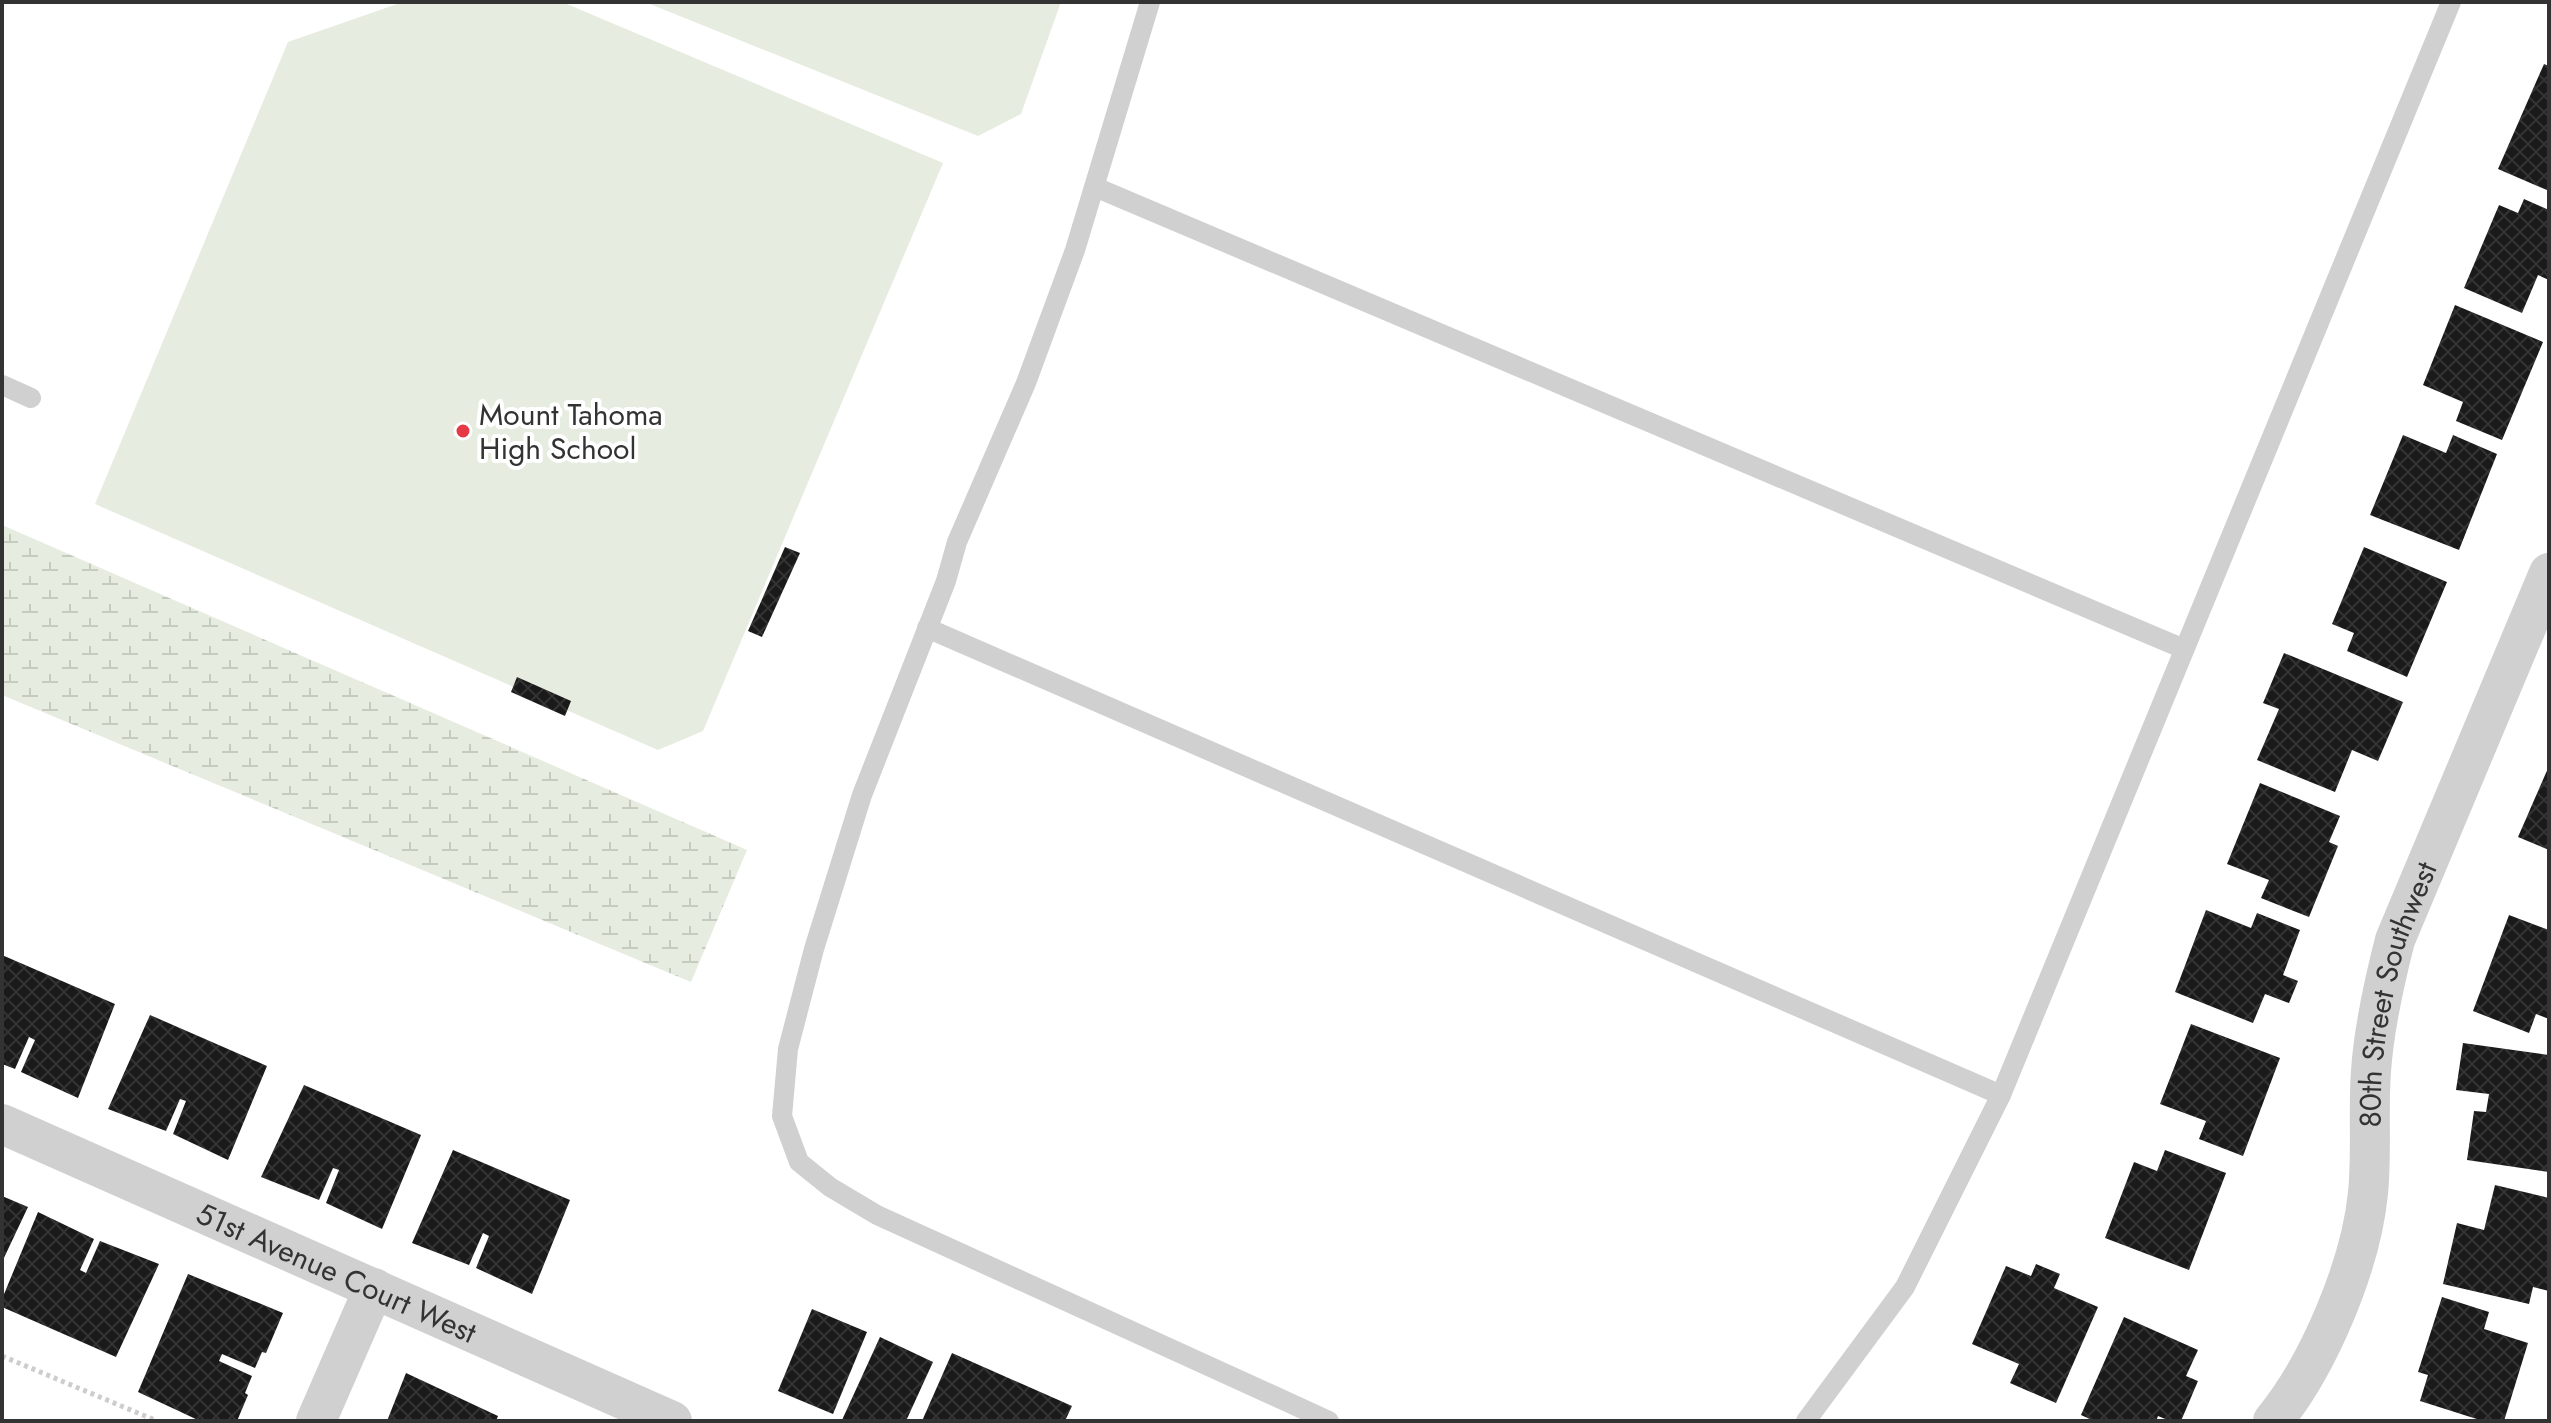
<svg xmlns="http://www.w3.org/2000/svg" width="2551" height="1423" font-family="Jost,sans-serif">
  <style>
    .green { fill: #e6ecdf }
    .wetland { fill: url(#wetland-marsh) }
    .building { fill: url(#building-cross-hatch) }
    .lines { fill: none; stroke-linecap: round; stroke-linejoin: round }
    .path { stroke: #cdcdcd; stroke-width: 5; stroke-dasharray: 4 4; stroke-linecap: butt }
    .lane { stroke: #d0d0d0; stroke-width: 20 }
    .street { stroke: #d0d0d0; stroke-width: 40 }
    .poi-dot { fill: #e63946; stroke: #fff; stroke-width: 3 }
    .labels { text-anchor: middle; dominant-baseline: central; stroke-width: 8; stroke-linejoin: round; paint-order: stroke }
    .poi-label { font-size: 30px; fill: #333; stroke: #fff; text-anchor: start }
    .street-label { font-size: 30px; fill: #333; stroke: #fff }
  </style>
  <defs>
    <pattern id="wetland-marsh" width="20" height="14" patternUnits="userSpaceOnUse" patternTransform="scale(2)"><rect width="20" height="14" fill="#e6ecdf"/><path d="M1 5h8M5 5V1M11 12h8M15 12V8" fill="none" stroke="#c6cbc0"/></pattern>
    <pattern id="building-cross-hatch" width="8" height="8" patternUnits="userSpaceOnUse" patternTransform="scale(2)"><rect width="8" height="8" fill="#1a1a1a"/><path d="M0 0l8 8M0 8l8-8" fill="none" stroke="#333"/></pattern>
  </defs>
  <rect width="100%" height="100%" fill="#fff"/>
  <g class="green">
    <polygon points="403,2 562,2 943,163 703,731 658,750 95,504 288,42"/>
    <polygon points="645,2 1061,2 1021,114 978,136"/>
  </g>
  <polygon class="wetland" points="2,525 747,850 691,982 2,695"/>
  <g class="building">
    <polygon points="2544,64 2549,66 2549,191 2498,169"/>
    <polygon points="2524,199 2549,210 2549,280 2538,275 2522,313 2464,288 2499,205 2518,213"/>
    <polygon points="2455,305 2543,342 2502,440 2456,421 2463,402 2423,385"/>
    <polygon points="2403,435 2446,453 2453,435 2497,454 2459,550 2370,515"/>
    <polygon points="785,547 800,553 762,637 748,631"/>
    <polygon points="2364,547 2447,582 2407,677 2347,651 2354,633 2332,624"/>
    <polygon points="2284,653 2403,702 2378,761 2352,750 2335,792 2257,760 2279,709 2263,703"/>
    <polygon points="517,677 571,701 565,716 511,692"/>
    <polygon points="2549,766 2549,850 2518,837"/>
    <polygon points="2260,783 2340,816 2329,842 2338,846 2309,917 2261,898 2269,880 2227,864"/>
    <polygon points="2206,910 2251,928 2257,913 2300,930 2283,975 2298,981 2289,1003 2265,994 2253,1023 2175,992"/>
    <polygon points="2509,915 2549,930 2549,1019 2536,1014 2529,1033 2473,1011"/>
    <polygon points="2,955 115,1004 78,1098 21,1072 35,1040 29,1037 15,1069 2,1064"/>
    <polygon points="150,1015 267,1066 228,1160 173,1134 186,1101 180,1099 166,1131 108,1109"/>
    <polygon points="2191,1024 2280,1058 2243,1156 2199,1139 2206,1121 2160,1104"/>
    <polygon points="2463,1043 2549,1055 2549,1172 2467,1160 2474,1111 2486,1112 2489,1094 2456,1090"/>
    <polygon points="304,1085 421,1135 382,1229 326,1203 339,1170 333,1168 319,1200 261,1177"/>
    <polygon points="453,1150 570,1200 532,1294 476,1268 489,1236 483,1233 469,1265 412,1243"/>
    <polygon points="2165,1150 2226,1173 2189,1270 2105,1238 2134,1162 2157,1171"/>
    <polygon points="2495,1185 2549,1198 2549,1291 2533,1287 2529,1304 2443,1284 2457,1223 2484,1230"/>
    <polygon points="2,1196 28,1207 2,1262"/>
    <polygon points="38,1212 94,1239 80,1270 86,1273 100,1241 159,1264 116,1357 2,1307 2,1299"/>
    <polygon points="2036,1264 2060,1274 2054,1288 2098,1307 2056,1403 2010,1383 2019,1364 1972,1344 2006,1266 2031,1276"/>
    <polygon points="188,1274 283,1313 266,1353 262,1352 255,1368 222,1354 219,1361 252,1376 245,1393 248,1395 237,1421 200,1421 138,1392"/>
    <polygon points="2442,1297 2489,1312 2484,1329 2528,1343 2504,1421 2483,1421 2420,1401 2428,1375 2418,1372"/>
    <polygon points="812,1309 867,1332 833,1414 778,1391"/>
    <polygon points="2124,1317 2198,1350 2186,1376 2198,1381 2181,1421 2170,1421 2158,1416 2156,1421 2094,1421 2081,1415"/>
    <polygon points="880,1337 933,1362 906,1421 844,1421 842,1420"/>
    <polygon points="952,1353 1072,1406 1065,1421 922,1421"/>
    <polygon points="406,1373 498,1416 496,1421 387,1421"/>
  </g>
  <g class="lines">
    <polyline class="path" points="2,1356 157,1421"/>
    <g class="lane">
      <polyline points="1150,2 1075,250 1026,383 957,542 946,581 862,795 814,949 788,1049 782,1116 799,1162 830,1187 877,1215 1329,1421"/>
      <polyline points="1095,187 2184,649"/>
      <polyline points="2,385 31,398"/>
      <polyline points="927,628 2001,1095"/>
      <polyline points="1806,1421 1905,1287 2001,1095 2451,2"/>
    </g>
    <g class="street">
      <path id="s1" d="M2 1124 672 1421"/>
      <polyline points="316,1421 374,1288"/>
      <path id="s2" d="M2273 1421C2319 1365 2361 1265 2368 1193 2372 1153 2368 1112 2371 1071 2374 1027 2384 983 2395 940L2549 573"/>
    </g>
  </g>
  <circle class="poi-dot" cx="463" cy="431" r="8"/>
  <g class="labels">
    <g class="poi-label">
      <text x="479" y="414">Mount Tahoma<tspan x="479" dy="34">High School</tspan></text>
    </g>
    <g class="street-label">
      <text stroke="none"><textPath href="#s2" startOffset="452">80th Street Southwest</textPath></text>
      <text stroke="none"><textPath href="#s1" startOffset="366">51st Avenue Court West</textPath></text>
    </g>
  </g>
  <rect width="2551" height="1423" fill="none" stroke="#333333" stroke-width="8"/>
</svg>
